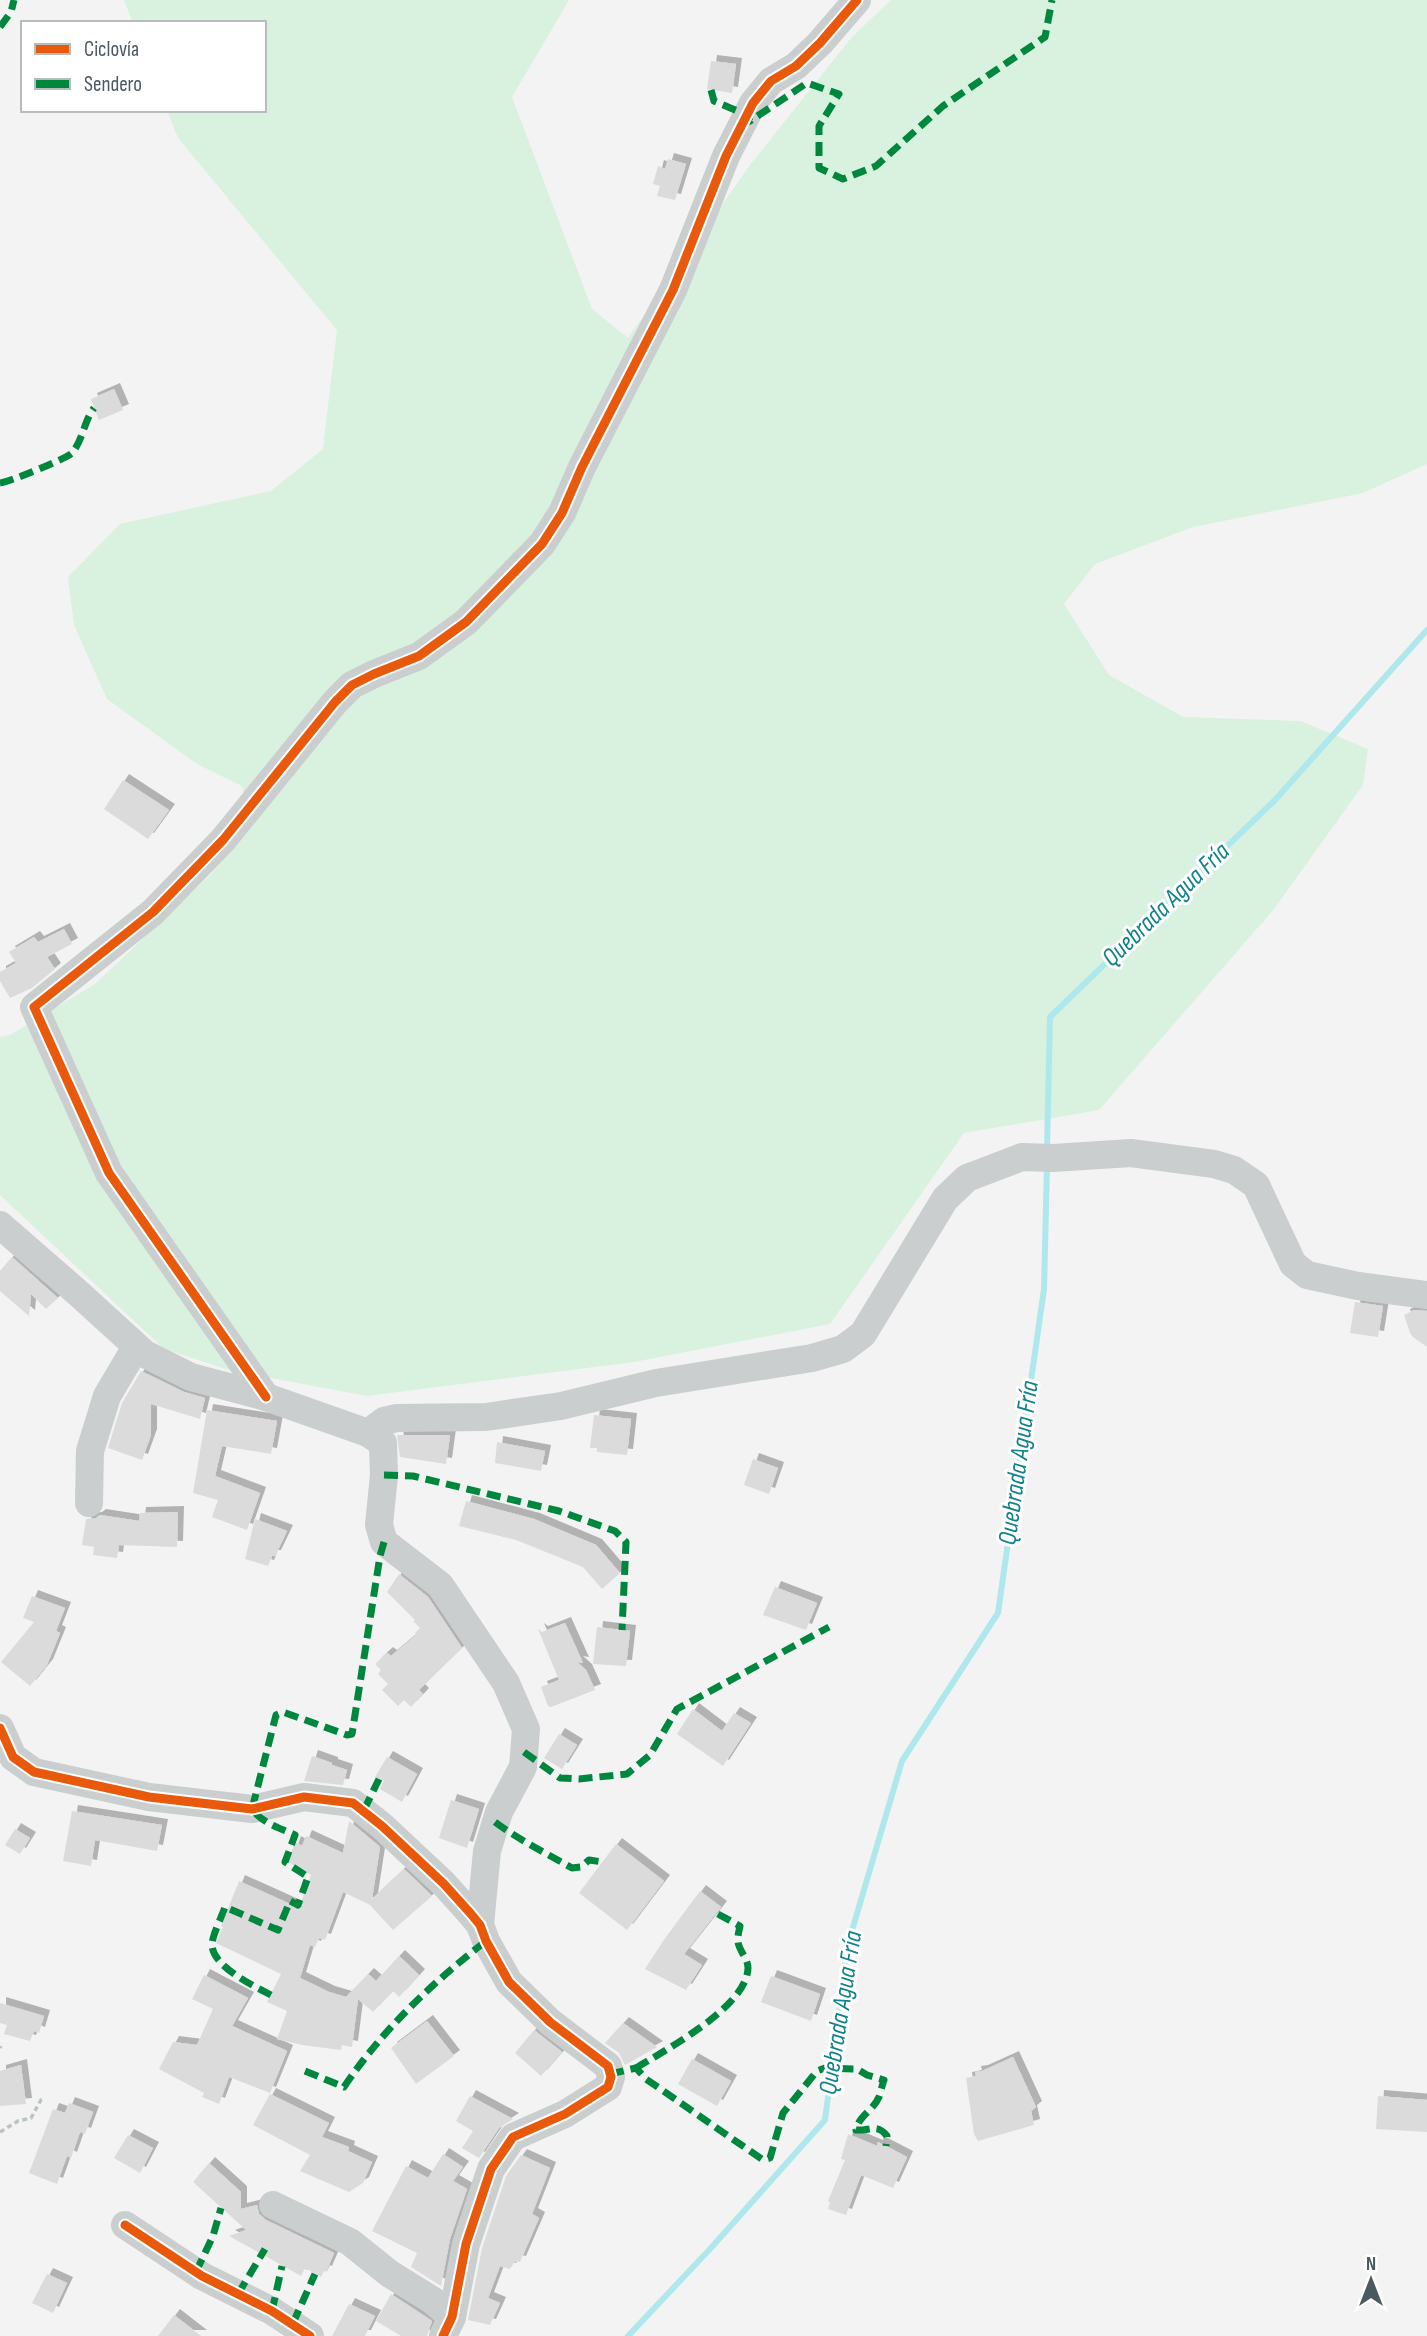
<svg xmlns="http://www.w3.org/2000/svg" width="1427" height="2336" font-family="'Sofia Sans Condensed',sans-serif">
  <style>
    .green { fill: #d9f1df }
    .lines { fill: none; stroke-linecap: round; stroke-linejoin: round }
    .stream { stroke: #aee8ed; stroke-width: 6 }
    .building { fill: #dbdbdc; filter: url(#shadow) }
    .path { stroke: #bac5c0; stroke-width: 3.5; stroke-dasharray: 5 3.5; stroke-linecap: butt }
    .minor { stroke: #cacecf; stroke-width: 28 }
    .quiet { stroke: #00873e; stroke-width: 7; stroke-dasharray: 14 7; stroke-linecap: butt }
    .cycleway-casing { stroke: #fff; stroke-width: 13 }
    .cycleway { stroke: #e8590c; stroke-width: 9 }
    .labels { text-anchor: middle; dominant-baseline: central; stroke-width: 6; stroke-linejoin: round; paint-order: stroke }
    .water-label { font-size: 26px; font-style: italic; fill: #10828c; stroke: #fff }
  </style>
  <defs>
    <filter id="shadow"><feDropShadow dx="6" dy="-6" stdDeviation="0" flood-color="#0004"/></filter>
  </defs>
  <rect width="100%" height="100%" fill="#f3f3f3"/>
  <polygon class="green" points="124,0 569,0 512,97 592,309 628,338 750,165 851,38 891,0 1427,0 1427,464 1363,493 1193,527 1095,564 1064,604 1109,675 1183,717 1300,721 1368,749 1363,785 1274,909 1099,1110 964,1133 830,1324 634,1362 367,1396 229,1370 164,1349 0,1195 0,1037 10,1035 95,984 211,874 247,828 250,819 242,786 197,764 107,699 74,625 68,577 120,524 271,491 323,449 337,330 178,138 167,110 264,110 264,23 133,23"/>
  <g class="lines">
    <g class="stream">
      <polyline points="1047,1150 1050,1017 1274,801 1427,630"/>
      <polyline points="628,2336 710,2249 825,2120 848,1944 902,1761 998,1613 1044,1289 1047,1165"/>
    </g>
  </g>
  <g class="building">
    <polygon points="711,61 736,64 732,93 707,89"/>
    <polygon points="668,159 686,164 675,200 657,196 660,186 653,184 658,166 665,169"/>
    <polygon points="114,389 123,410 99,420 91,399"/>
    <polygon points="123,780 169,810 148,839 104,809"/>
    <polygon points="64,929 72,944 47,957 55,969 32,988 10,998 0,981 0,972 16,963 9,952 34,937 38,942"/>
    <polygon points="12,1257 58,1298 46,1309 31,1294 29,1316 0,1291 0,1271"/>
    <polygon points="1355,1302 1383,1306 1378,1337 1350,1333"/>
    <polygon points="1414,1310 1427,1311 1427,1347 1413,1337 1410,1333 1404,1315"/>
    <polygon points="141,1371 184,1392 205,1398 200,1419 151,1404 151,1435 142,1460 108,1448 122,1403"/>
    <polygon points="207,1410 277,1421 271,1454 222,1446 215,1476 260,1493 247,1530 212,1517 218,1500 193,1493"/>
    <polygon points="594,1415 631,1419 627,1455 597,1452 597,1448 590,1448"/>
    <polygon points="397,1435 450,1435 446,1464 400,1457"/>
    <polygon points="497,1442 545,1451 541,1471 495,1463"/>
    <polygon points="753,1459 778,1468 769,1494 744,1485"/>
    <polygon points="466,1501 534,1519 596,1545 620,1573 602,1589 583,1567 516,1540 459,1526"/>
    <polygon points="178,1512 177,1547 119,1545 117,1558 93,1555 94,1547 82,1545 86,1519 96,1518 100,1515 139,1521 140,1513"/>
    <polygon points="255,1519 287,1531 275,1556 272,1556 268,1566 245,1559"/>
    <polygon points="399,1574 428,1597 462,1648 419,1690 423,1694 411,1707 404,1700 398,1706 382,1690 388,1684 378,1674 381,1670 375,1664 387,1653 391,1656 416,1635 415,1633 420,1628 413,1621 415,1620 387,1592"/>
    <polygon points="775,1587 817,1603 806,1630 763,1615"/>
    <polygon points="32,1596 65,1608 56,1631 60,1633 47,1665 30,1686 1,1662 34,1622 23,1618"/>
    <polygon points="565,1623 583,1663 577,1662 586,1670 595,1690 551,1707 548,1706 541,1687 559,1680 538,1629 542,1632"/>
    <polygon points="597,1627 630,1631 626,1666 593,1664"/>
    <polygon points="693,1709 722,1731 734,1713 751,1723 723,1766 677,1734"/>
    <polygon points="559,1734 577,1745 562,1769 544,1758"/>
    <polygon points="312,1756 332,1763 332,1765 347,1770 343,1785 304,1781"/>
    <polygon points="387,1757 417,1774 402,1802 380,1789 384,1781 375,1777"/>
    <polygon points="451,1800 479,1809 467,1848 439,1838"/>
    <polygon points="72,1811 162,1825 157,1851 95,1840 91,1866 63,1861"/>
    <polygon points="349,1821 380,1847 372,1899 404,1869 432,1896 393,1930 370,1905 343,1892 325,1940 319,1938 315,1947 310,1945 300,1978 329,1992 346,1997 368,1974 376,1981 399,1956 419,1975 399,1997 393,1991 373,2012 358,1999 352,2047 342,2045 341,2050 302,2045 277,2039 287,2011 267,2002 281,1974 216,1943 223,1927 221,1926 239,1881 299,1908 311,1875 288,1862 295,1842 302,1846 306,1836 343,1853"/>
    <polygon points="15,1829 30,1838 20,1854 5,1845"/>
    <polygon points="616,1844 664,1881 627,1930 579,1893"/>
    <polygon points="700,1891 721,1907 684,1954 702,1965 686,1990 645,1969 663,1941"/>
    <polygon points="204,1975 248,1998 232,2026 287,2051 270,2093 229,2077 219,2104 202,2097 204,2093 159,2069 173,2042 197,2045 213,2009 192,1999"/>
    <polygon points="771,1976 820,1994 811,2021 761,2002"/>
    <polygon points="0,2003 44,2016 39,2033 34,2031 30,2041 4,2034 7,2025 0,2023"/>
    <polygon points="427,2021 454,2056 416,2084 391,2048"/>
    <polygon points="623,2023 657,2047 625,2065 619,2053 605,2043"/>
    <polygon points="534,2030 562,2052 541,2076 515,2053"/>
    <polygon points="1013,2057 1036,2107 1031,2111 1034,2125 978,2141 974,2134 966,2078 976,2076 975,2072 982,2071"/>
    <polygon points="692,2059 731,2081 717,2106 678,2084"/>
    <polygon points="21,2065 26,2104 0,2106 0,2071"/>
    <polygon points="270,2094 329,2123 322,2137 349,2147 348,2151 372,2162 363,2183 349,2192 300,2171 310,2155 253,2125"/>
    <polygon points="470,2096 513,2119 499,2128 479,2158 462,2148 473,2131 456,2121"/>
    <polygon points="1378,2096 1427,2100 1427,2132 1376,2129"/>
    <polygon points="69,2103 93,2112 85,2134 80,2132 71,2158 67,2156 57,2184 29,2173 53,2109 65,2113"/>
    <polygon points="848,2134 877,2146 878,2142 907,2157 893,2188 861,2175 846,2215 828,2209 830,2202 828,2201 845,2160 841,2159"/>
    <polygon points="128,2135 153,2148 140,2173 114,2158"/>
    <polygon points="443,2154 463,2167 453,2181 467,2189 450,2239 441,2286 411,2267 417,2253 372,2231 406,2166 428,2178"/>
    <polygon points="521,2155 550,2168 532,2214 539,2218 520,2262 515,2261 510,2269 500,2266 488,2298 500,2303 490,2325 468,2320 482,2248 506,2176"/>
    <polygon points="209,2163 241,2192 241,2209 257,2205 259,2214 266,2220 334,2253 326,2272 324,2271 321,2277 305,2268 301,2276 229,2236 246,2230 193,2182"/>
    <polygon points="47,2274 67,2283 53,2313 32,2303"/>
    <polygon points="391,2294 432,2321 427,2336 401,2336 376,2321"/>
    <polygon points="349,2304 375,2316 365,2336 332,2336"/>
    <polygon points="174,2315 201,2336 158,2336"/>
  </g>
  <g class="lines">
    <g class="path">
      <polyline points="0,2048 1,2046"/>
      <polyline points="0,2132 18,2121 31,2118 41,2100 44,2099"/>
    </g>
    <g class="minor">
      <polyline points="0,1225 78,1293 145,1354 191,1377 266,1397 368,1433 383,1443 384,1475 379,1525 384,1542 440,1585 506,1683 526,1729 523,1767 499,1812 487,1851 480,1925"/>
      <polyline points="266,1397 109,1173 34,1007 153,912 223,840 335,702 352,685 374,674 419,656 466,622 542,544 562,513 582,467 673,290 726,156 753,103 771,81 796,66 820,43 857,0"/>
      <polyline points="368,1433 384,1421 397,1418 486,1417 561,1406 656,1383 812,1358 843,1349 863,1334 945,1199 967,1178 1022,1157 1053,1158 1131,1153 1214,1164 1234,1170 1256,1185 1293,1264 1307,1275 1358,1286 1427,1295"/>
      <polyline points="89,1503 90,1451 107,1396 136,1347"/>
      <polyline points="0,1728 13,1757 34,1772 149,1797 252,1809 304,1797 353,1803 382,1826 444,1884 471,1914 480,1925 486,1941 509,1982 550,2022 608,2066 611,2077 608,2087 565,2114 513,2137 491,2169 466,2244 452,2317 443,2336"/>
      <polyline points="273,2205 350,2242 390,2274 432,2300 452,2317"/>
      <polyline points="125,2225 202,2276 272,2311 310,2336"/>
    </g>
    <g class="quiet">
      <polyline points="0,27 11,12 14,0"/>
      <polyline points="711,90 714,101 747,115 750,121 807,83 839,94 819,126 819,168 843,179 876,166 943,106 1045,37 1052,0"/>
      <path d="M0 483C9 482 68 458 72 453 83 440 84 421 94 408"/>
      <polyline points="384,1475 413,1476 559,1511 615,1531 626,1542 622,1630"/>
      <polyline points="524,1752 560,1778 579,1779 627,1774 650,1755 677,1709 829,1627"/>
      <polyline points="364,1810 379,1779"/>
      <path d="M495 1822C519 1840 546 1853 572 1868L581 1867 589 1860 603 1862"/>
      <path d="M271 1995C254 1986 213 1967 212 1945 212 1936 222 1916 225 1907L278 1930 290 1901 298 1905 308 1877 285 1862 295 1835C280 1828 262 1823 252 1809L276 1715 283 1712 347 1735 352 1734 380 1556 384 1542"/>
      <path d="M636 2068C665 2050 747 2007 748 1968 748 1958 739 1951 738 1942 737 1938 739 1931 740 1926L716 1913"/>
      <path d="M305 2071 344 2087C383 2029 431 1984 486 1941"/>
      <path d="M610 2074 636 2068 646 2079 763 2160 770 2158 783 2113 817 2071 825 2068 857 2069 867 2075 884 2080C882 2085 881 2092 879 2097 873 2111 859 2115 856 2130 870 2131 877 2123 887 2136L886 2146"/>
      <polyline points="196,2272 213,2236 221,2208"/>
      <polyline points="238,2294 265,2249"/>
      <polyline points="272,2311 282,2266"/>
      <polyline points="293,2323 315,2274"/>
    </g>
    <g class="cycleway-casing">
      <g id="cycleway">
        <polyline points="266,1397 109,1173 34,1007 153,912 223,840 335,702 352,685 374,674 419,656 466,622 542,544 562,513 582,467 673,290 726,156 753,103 771,81 796,66 820,43 857,0"/>
        <polyline points="0,1728 13,1757 34,1772 149,1797 252,1809 304,1797 353,1803 382,1826 444,1884 471,1914 480,1925 486,1941 509,1982 550,2022 608,2066 611,2077 608,2087 565,2114 513,2137 491,2169 466,2244 452,2317 443,2336"/>
        <polyline points="125,2225 202,2276 272,2311 310,2336"/>
      </g>
    </g>
    <use href="#cycleway" class="cycleway"/>
  </g>
  <g class="labels">
    <g class="water-label">
      <text transform="translate(1166 905) rotate(-44)">Quebrada Agua Fría</text>
      <text transform="translate(1019 1463) rotate(-82)">Quebrada Agua Fría</text>
      <text transform="translate(841 2013) rotate(-81)">Quebrada Agua Fría</text>
    </g>
  </g>
  <rect x="21" y="21" width="245" height="91" fill="#ffffff" stroke="#b7bcbf" stroke-width="2"/>
  <rect x="35" y="44" width="35" height="10" fill="#e8590c" stroke="#b7bcbf" stroke-width="2"/>
  <text x="84" y="56" font-size="21" fill="#4a585f">Ciclovía</text>
  <rect x="35" y="79" width="35" height="10" fill="#00873e" stroke="#b7bcbf" stroke-width="2"/>
  <text x="84" y="91" font-size="21" fill="#4a585f">Sendero</text>
  <g transform="translate(1371 2280)" stroke="#ffffff" stroke-width="5" paint-order="stroke">
  <path d="M0-5L12 26L0 18L-12 26Z" fill="#4a585f"/>
  <text y="-10" font-size="19" font-weight="bold" text-anchor="middle" fill="#4a585f">N</text>
  </g>
</svg>
